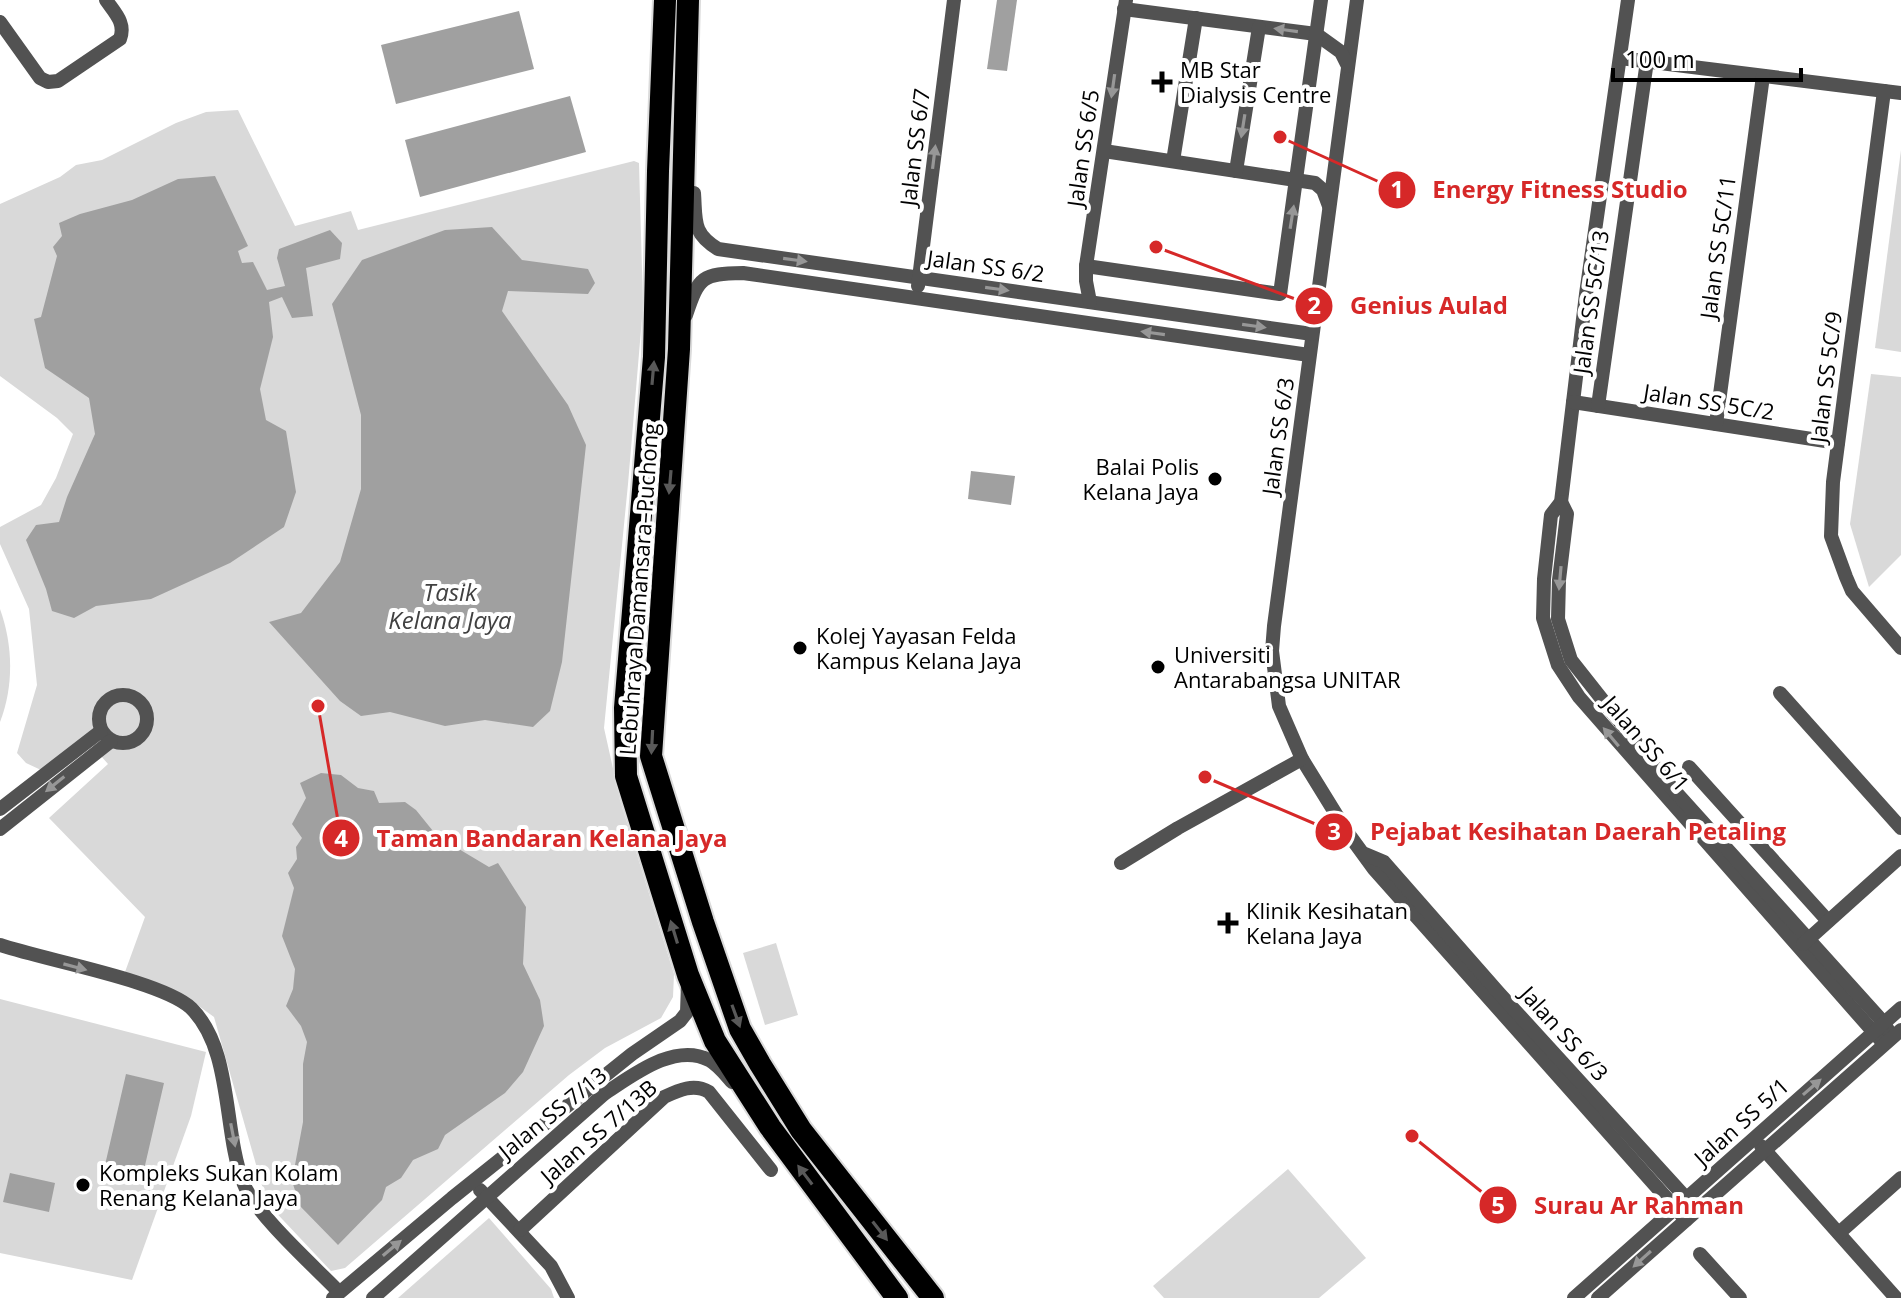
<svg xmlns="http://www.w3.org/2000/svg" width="1901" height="1298" font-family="'Open Sans',sans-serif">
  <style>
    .green { fill: #d9d9d9 }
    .water { fill: #a0a0a0 }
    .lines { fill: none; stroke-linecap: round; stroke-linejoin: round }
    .highway-casing { stroke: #dbdbdb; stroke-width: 26 }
    .minor { stroke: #525252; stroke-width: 14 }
    .highway { stroke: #000; stroke-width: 22 }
    .oneway { fill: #979797 }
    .oneway2 { fill: #595959 }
    .poi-dot { fill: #000; stroke: #fff; stroke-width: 3 }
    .labels { text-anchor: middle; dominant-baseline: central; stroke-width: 8; stroke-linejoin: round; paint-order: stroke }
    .poi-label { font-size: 22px; fill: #000; stroke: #fff; text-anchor: start }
    .street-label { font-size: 22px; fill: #000; stroke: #fff }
    .water-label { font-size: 24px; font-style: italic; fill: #414141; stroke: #fff }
    .leader { fill: none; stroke: #d62828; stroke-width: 3 }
    .callout-dot { fill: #d62828; stroke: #fff; stroke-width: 3 }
    .mark-label { font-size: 24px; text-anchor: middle; font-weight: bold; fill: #fff }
    .callout-label { font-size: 24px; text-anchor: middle; font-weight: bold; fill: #d62828; stroke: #fff; stroke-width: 8; stroke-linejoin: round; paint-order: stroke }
  </style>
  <rect width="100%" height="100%" fill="#fff"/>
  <g class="green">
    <polygon points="238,110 295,226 351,211 358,230 634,161 639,163 643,306 628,484 604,728 620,800 674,974 673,997 661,1018 605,1048 569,1075 345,1268 331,1271 267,1203 214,1017 196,1004 125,972 145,917 49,818 108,764 85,738 41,770 26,763 17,753 37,685 29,609 0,544 0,527 41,505 56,478 73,434 57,418 0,376 0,204 60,177 76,165 102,160 176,123 206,112"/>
    <polygon points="1901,150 1901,352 1875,348"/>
    <polygon points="1871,374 1901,377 1901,555 1869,587 1850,524"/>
    <path d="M0 609C13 645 14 686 0 722Z"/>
    <polygon points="776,943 798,1015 765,1025 743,953"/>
    <polygon points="0,999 206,1052 191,1116 132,1280 0,1253"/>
    <polygon points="1288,1169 1366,1258 1319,1298 1164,1298 1153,1286"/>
    <polygon points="489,1218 551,1289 554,1298 398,1298"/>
  </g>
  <g class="water">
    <polygon points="997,0 1017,0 1007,71 987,69"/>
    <polygon points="519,11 534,69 396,104 381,45"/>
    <polygon points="570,96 586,152 420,197 405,140"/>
    <polygon points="215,176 248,246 238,251 242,263 253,262 267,290 285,286 277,258 279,249 330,230 342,243 340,259 306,268 313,316 292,318 282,297 269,302 273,337 260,389 266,420 286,431 296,492 284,527 230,563 151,599 96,606 74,618 52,611 46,589 26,540 36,525 59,522 67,497 95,434 89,398 45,368 34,319 41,317 57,256 53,247 62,236 59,223 80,214 132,200 178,179"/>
    <polygon points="492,227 522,260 588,269 595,283 588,294 508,291 502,311 568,405 586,445 562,662 550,711 533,727 485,720 445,726 390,712 361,716 340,701 269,622 301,613 340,562 361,489 361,415 332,304 362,260 445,230"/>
    <polygon points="971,471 1015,476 1011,505 968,499"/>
    <polygon points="321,773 341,775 358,788 374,791 379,803 405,802 416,810 437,836 489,867 498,863 526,907 523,964 540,1000 544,1026 523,1072 505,1093 445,1135 438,1149 413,1160 401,1178 386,1187 382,1200 338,1245 300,1206 292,1181 303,1122 303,1064 307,1042 301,1026 286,1006 293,989 295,969 282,936 294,888 288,873 297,859 296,847 302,838 292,824 306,798 300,783"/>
    <polygon points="126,1074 164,1083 143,1174 105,1165"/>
    <polygon points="10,1173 55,1183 49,1212 3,1202"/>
  </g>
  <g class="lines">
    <g class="highway-casing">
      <g id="highway">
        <polyline points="665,0 658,171 654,357 625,708 626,776 688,975 715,1041 770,1127 897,1298"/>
        <polyline points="688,0 679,349 651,756 703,922 740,1029 760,1064 801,1130 933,1298"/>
      </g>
    </g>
    <g class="minor">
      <polyline points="1357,0 1274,626 1272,651 1279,706 1302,759 1347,832 1374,869 1686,1220"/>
      <polyline points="1628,0 1586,294 1561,502 1551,515 1544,579 1543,618 1558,665 1579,697 1884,1044"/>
      <polyline points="1124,9 1316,34 1341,52 1348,66"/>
      <path d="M0 22 40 78 48 82 58 81 120 39C126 23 115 13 106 0"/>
      <polyline points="1620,58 1901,93"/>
      <polyline points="1884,91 1833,482 1831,536 1846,577 1852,591 1901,648"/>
      <polyline points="1104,151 1315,183 1323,190 1329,206"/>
      <polyline points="1173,161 1196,18"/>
      <polyline points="1236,171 1259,27"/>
      <path d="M694 193C696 221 692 233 718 249L1312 334"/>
      <polyline points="1086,266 1280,294 1321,0"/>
      <polyline points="918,286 954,0"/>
      <polyline points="1090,302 1086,281 1086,266 1126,0"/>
      <path d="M686 315C699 276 702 274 743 273L1309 355"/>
      <polyline points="1573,402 1838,443"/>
      <polyline points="1598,406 1647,61"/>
      <polyline points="1716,424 1763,76"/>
      <polyline points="1561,502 1567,514 1559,580 1558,619 1571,660 1672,788 1884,1023 1892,1037"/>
      <polyline points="1780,693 1901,828"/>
      <circle cx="123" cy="719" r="24"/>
      <polyline points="1689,767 1828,921"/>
      <polyline points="0,809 101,731"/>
      <polyline points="0,829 111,741"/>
      <polyline points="1365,854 1384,862 1499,993 1697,1210"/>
      <polyline points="1121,863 1178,828 1302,759"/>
      <polyline points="1803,944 1901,856"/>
      <path d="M0 945C44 960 162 981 191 1008 233 1049 223 1131 243 1182 254 1213 314 1266 339 1292"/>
      <polyline points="1761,1146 1896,1298"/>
      <polyline points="480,1190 551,1266 568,1298"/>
      <path d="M520 1230 664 1097C679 1090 694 1083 709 1092L771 1170"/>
      <polyline points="1839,1233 1901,1178"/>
      <polyline points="1700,1254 1740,1298"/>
      <polyline points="333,1298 452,1198 632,1054 680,1021 687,1012 688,984"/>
      <path d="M373 1298 604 1094C632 1076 674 1042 709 1060 718 1065 725 1074 732 1082"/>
      <polyline points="1574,1298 1901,1008"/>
      <polyline points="1598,1298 1901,1030"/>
    </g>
    <use href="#highway" class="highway"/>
  </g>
  <defs><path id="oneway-solid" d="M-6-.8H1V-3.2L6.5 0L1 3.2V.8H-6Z" transform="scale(2)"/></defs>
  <g class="oneway">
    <use href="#oneway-solid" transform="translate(1286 30) rotate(-172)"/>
    <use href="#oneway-solid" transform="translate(1113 86) rotate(98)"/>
    <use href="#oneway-solid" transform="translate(1243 126) rotate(99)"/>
    <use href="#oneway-solid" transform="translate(934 157) rotate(-83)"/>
    <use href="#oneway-solid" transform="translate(1292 217) rotate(-81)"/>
    <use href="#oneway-solid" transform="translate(795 260) rotate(8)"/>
    <use href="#oneway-solid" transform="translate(997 289) rotate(8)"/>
    <use href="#oneway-solid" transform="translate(1254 326) rotate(8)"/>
    <use href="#oneway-solid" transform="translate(1153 333) rotate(-172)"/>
    <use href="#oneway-solid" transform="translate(1560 578) rotate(95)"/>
    <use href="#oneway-solid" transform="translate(1611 737) rotate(-130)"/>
    <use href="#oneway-solid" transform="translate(55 784) rotate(141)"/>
    <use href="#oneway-solid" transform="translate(75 967) rotate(15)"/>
    <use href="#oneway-solid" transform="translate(1812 1087) rotate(-41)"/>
    <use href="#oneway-solid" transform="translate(233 1135) rotate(79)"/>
    <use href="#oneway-solid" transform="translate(392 1248) rotate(-40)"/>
    <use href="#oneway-solid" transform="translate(1642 1259) rotate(138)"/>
  </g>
  <g class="oneway2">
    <use href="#oneway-solid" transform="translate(653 373) rotate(-85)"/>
    <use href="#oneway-solid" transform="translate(670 482) rotate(95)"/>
    <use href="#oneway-solid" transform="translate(652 742) rotate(93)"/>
    <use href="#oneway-solid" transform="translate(674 932) rotate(-107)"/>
    <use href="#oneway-solid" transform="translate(736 1016) rotate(70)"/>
    <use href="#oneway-solid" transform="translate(805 1175) rotate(-127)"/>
    <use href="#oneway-solid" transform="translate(880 1231) rotate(52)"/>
  </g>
  <g class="poi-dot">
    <path d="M1158 70h8v8h8v8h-8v8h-8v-8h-8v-8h8z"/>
    <circle cx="1215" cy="479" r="8"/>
    <circle cx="800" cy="648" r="8"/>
    <circle cx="1158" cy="667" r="8"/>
    <path d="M1224 911h8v8h8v8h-8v8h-8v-8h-8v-8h8z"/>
    <circle cx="83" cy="1185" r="8"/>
  </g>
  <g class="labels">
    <g class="poi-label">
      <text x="1180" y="69">MB Star<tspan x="1180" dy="25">Dialysis Centre</tspan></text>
      <text x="1199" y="466" text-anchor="end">Balai Polis<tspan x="1199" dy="25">Kelana Jaya</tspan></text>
      <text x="816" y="635">Kolej Yayasan Felda<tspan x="816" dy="25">Kampus Kelana Jaya</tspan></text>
      <text x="1174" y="654">Universiti<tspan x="1174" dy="25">Antarabangsa UNITAR</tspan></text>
      <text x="1246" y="910">Klinik Kesihatan<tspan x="1246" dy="25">Kelana Jaya</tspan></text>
      <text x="99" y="1172">Kompleks Sukan Kolam<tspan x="99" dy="25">Renang Kelana Jaya</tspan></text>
    </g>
    <g class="street-label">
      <text transform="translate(914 147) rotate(-83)">Jalan SS 6/7</text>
      <text transform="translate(1082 148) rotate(-82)">Jalan SS 6/5</text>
      <text transform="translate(1717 247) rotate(-82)">Jalan SS 5C/11</text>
      <text transform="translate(986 265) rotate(8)">Jalan SS 6/2</text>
      <text transform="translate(1590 302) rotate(-82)">Jalan SS 5C/13</text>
      <text transform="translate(1825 377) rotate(-83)">Jalan SS 5C/9</text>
      <text transform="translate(1709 401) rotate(9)">Jalan SS 5C/2</text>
      <text transform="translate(1277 436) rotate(-82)">Jalan SS 6/3</text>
      <text transform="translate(638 589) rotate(-86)">Lebuhraya Damansara–Puchong</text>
      <text transform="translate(1647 743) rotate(49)">Jalan SS 6/1</text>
      <text transform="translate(1565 1033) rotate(48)">Jalan SS 6/3</text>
      <text transform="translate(552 1112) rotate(-39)">Jalan SS 7/13</text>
      <text transform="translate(1741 1121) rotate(-42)">Jalan SS 5/1</text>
      <text transform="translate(598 1131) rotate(-41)">Jalan SS 7/13B</text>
    </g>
    <g class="water-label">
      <text x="450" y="591">Tasik<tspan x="450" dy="28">Kelana Jaya</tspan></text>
    </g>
  </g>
  <path class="leader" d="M1280 137L1397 190M1156 247L1314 306M1205 777L1334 832M318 706L341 838M1412 1136L1498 1205"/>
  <g class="callout-dot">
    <circle cx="1280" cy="137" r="8"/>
    <circle cx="1156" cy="247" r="8"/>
    <circle cx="1205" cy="777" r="8"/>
    <circle cx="318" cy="706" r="8"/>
    <circle cx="1412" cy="1136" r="8"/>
    <circle cx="1397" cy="190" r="20"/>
    <circle cx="1314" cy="306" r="20"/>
    <circle cx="1334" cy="832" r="20"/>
    <circle cx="341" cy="838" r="20"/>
    <circle cx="1498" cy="1205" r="20"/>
  </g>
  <g class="mark-label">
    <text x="1397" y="198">1</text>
    <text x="1314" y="314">2</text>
    <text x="1334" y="840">3</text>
    <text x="341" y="847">4</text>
    <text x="1498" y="1214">5</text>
  </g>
  <g class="callout-label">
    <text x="1560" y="198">Energy Fitness Studio</text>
    <text x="1429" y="314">Genius Aulad</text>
    <text x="1578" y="840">Pejabat Kesihatan Daerah Petaling</text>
    <text x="552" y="847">Taman Bandaran Kelana Jaya</text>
    <text x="1639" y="1214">Surau Ar Rahman</text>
  </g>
  <path d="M1613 68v12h188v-12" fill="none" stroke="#000000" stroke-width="4"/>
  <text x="1625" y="68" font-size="24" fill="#000000" stroke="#ffffff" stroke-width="6" paint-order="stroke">100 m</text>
</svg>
